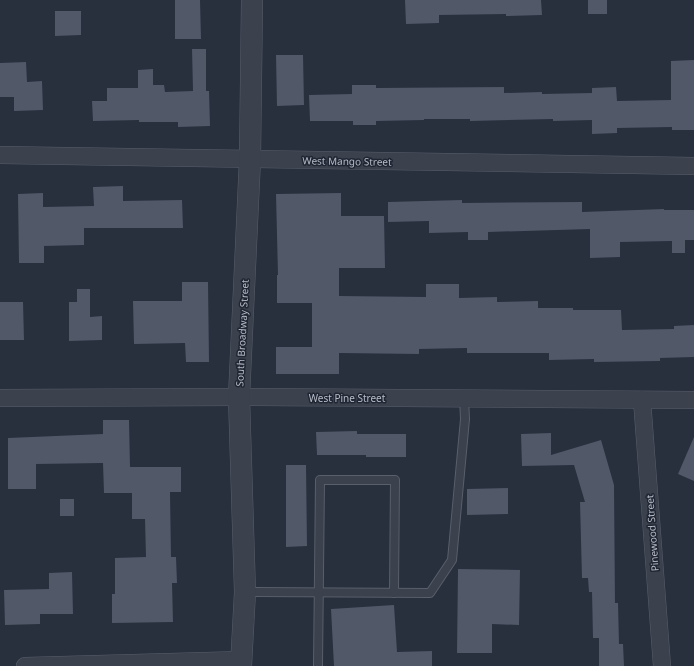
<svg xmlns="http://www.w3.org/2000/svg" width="694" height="666" font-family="'Noto Sans',sans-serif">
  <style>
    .building { fill: #515868 }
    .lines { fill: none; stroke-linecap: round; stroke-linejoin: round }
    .service-casing { stroke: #595f6b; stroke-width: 10 }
    .minor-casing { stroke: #595f6b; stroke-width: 18 }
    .tertiary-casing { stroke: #595f6b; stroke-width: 22 }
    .service { stroke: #3b414d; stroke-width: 8 }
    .minor { stroke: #3b414d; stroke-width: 17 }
    .tertiary { stroke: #3b414d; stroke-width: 21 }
    .labels { text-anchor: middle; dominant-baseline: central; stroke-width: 3; stroke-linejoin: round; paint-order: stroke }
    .street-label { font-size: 10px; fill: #b8bdc8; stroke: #202633 }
  </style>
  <rect width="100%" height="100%" fill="#282f3d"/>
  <g class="building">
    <polygon points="175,0 200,0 201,39 175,39"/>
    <polygon points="405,0 541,0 542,15 506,16 506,14 439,15 439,23 406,24"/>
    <rect x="588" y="0" width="19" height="14"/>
    <polygon points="55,11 81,11 81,35 55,36"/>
    <polygon points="192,49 206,49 206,91 209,91 210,126 178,127 178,122 139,122 139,120 93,121 92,101 107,101 107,88 138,88 138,70 153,69 153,85 164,85 165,92 193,91"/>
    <polygon points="276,55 303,55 304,105 277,106"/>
    <polygon points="694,60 694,130 672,130 672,127 617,128 617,133 592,134 592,120 553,121 553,119 470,121 470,119 424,119 424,120 376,121 376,125 353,125 353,121 310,121 309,95 352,94 352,85 376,85 376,88 504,87 504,93 542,92 542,94 592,93 592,88 616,87 617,101 671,100 671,61"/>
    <polygon points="26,62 27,82 42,81 43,110 14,111 14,97 0,97 0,63"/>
    <polygon points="123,186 123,201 182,200 183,228 84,228 84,245 44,246 44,263 19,263 18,194 43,193 43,207 94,206 93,187"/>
    <polygon points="341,193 341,216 384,216 385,268 339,268 339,296 426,297 426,284 459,284 459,298 497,297 497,302 538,301 538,308 573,308 573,310 621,310 622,330 674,329 674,326 694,325 694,357 660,358 660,361 594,362 594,359 549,360 549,353 467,353 467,348 419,349 419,354 339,353 339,374 276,374 276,347 312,347 312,303 277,303 277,275 278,275 276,194"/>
    <polygon points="462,200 462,203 582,202 582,212 664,209 664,210 694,210 694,240 685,240 685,253 672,253 672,241 620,242 620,257 590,258 590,229 488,232 488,240 468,240 468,232 429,233 429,221 388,222 388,202"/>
    <polygon points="182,282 208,282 209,362 186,362 185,343 134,344 133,301 182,301"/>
    <polygon points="77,289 90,289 90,317 102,316 102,340 69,341 69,302 77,302"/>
    <polygon points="0,302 23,302 24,340 0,340"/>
    <polygon points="103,420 129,420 130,467 181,467 181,492 170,492 171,557 176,557 177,583 172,583 173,622 112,623 112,594 115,594 115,558 146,557 145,519 132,519 132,493 104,493 103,463 36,464 36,489 8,489 8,438 103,434"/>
    <polygon points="357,431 357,434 406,434 406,457 366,457 366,455 317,455 316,432"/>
    <polygon points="551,433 551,455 601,440 614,485 615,603 618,603 619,644 623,644 624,666 599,666 599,638 593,638 592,592 589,592 588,578 582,578 580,502 585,502 574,465 522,466 521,434"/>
    <polygon points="694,437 694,481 678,474"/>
    <polygon points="286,465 306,465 307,546 286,547"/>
    <polygon points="508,488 508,514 467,515 467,489"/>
    <rect x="60" y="499" width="14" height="17"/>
    <polygon points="458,569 520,570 519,625 492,624 492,653 457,653"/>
    <polygon points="72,572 73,614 40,614 40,624 5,625 4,590 49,589 49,573"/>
    <polygon points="394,605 397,652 432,651 432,666 334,666 331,609"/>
  </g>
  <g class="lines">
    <g class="service-casing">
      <g id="service">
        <polyline points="245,592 430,593 452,560 465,419 464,398"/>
        <polyline points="318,666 320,480 395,480 394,593"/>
      </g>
    </g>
    <g class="minor-casing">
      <g id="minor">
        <polyline points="0,155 694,166"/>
        <polyline points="0,398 239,397 694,400"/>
        <polyline points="642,400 662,666"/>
        <polyline points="25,666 241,660"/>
      </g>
    </g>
    <g class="tertiary-casing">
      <polyline id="tertiary" points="241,666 245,592 239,397 250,159 252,0"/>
    </g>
    <use href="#service" class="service"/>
    <use href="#minor" class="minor"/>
    <use href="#tertiary" class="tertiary"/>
  </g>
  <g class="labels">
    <g class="street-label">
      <text transform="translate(347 161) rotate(1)">West Mango Street</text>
      <text transform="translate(242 333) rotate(-87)">South Broadway Street</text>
      <text x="347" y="398">West Pine Street</text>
      <text transform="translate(652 533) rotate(-94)">Pinewood Street</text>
    </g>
  </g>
</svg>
